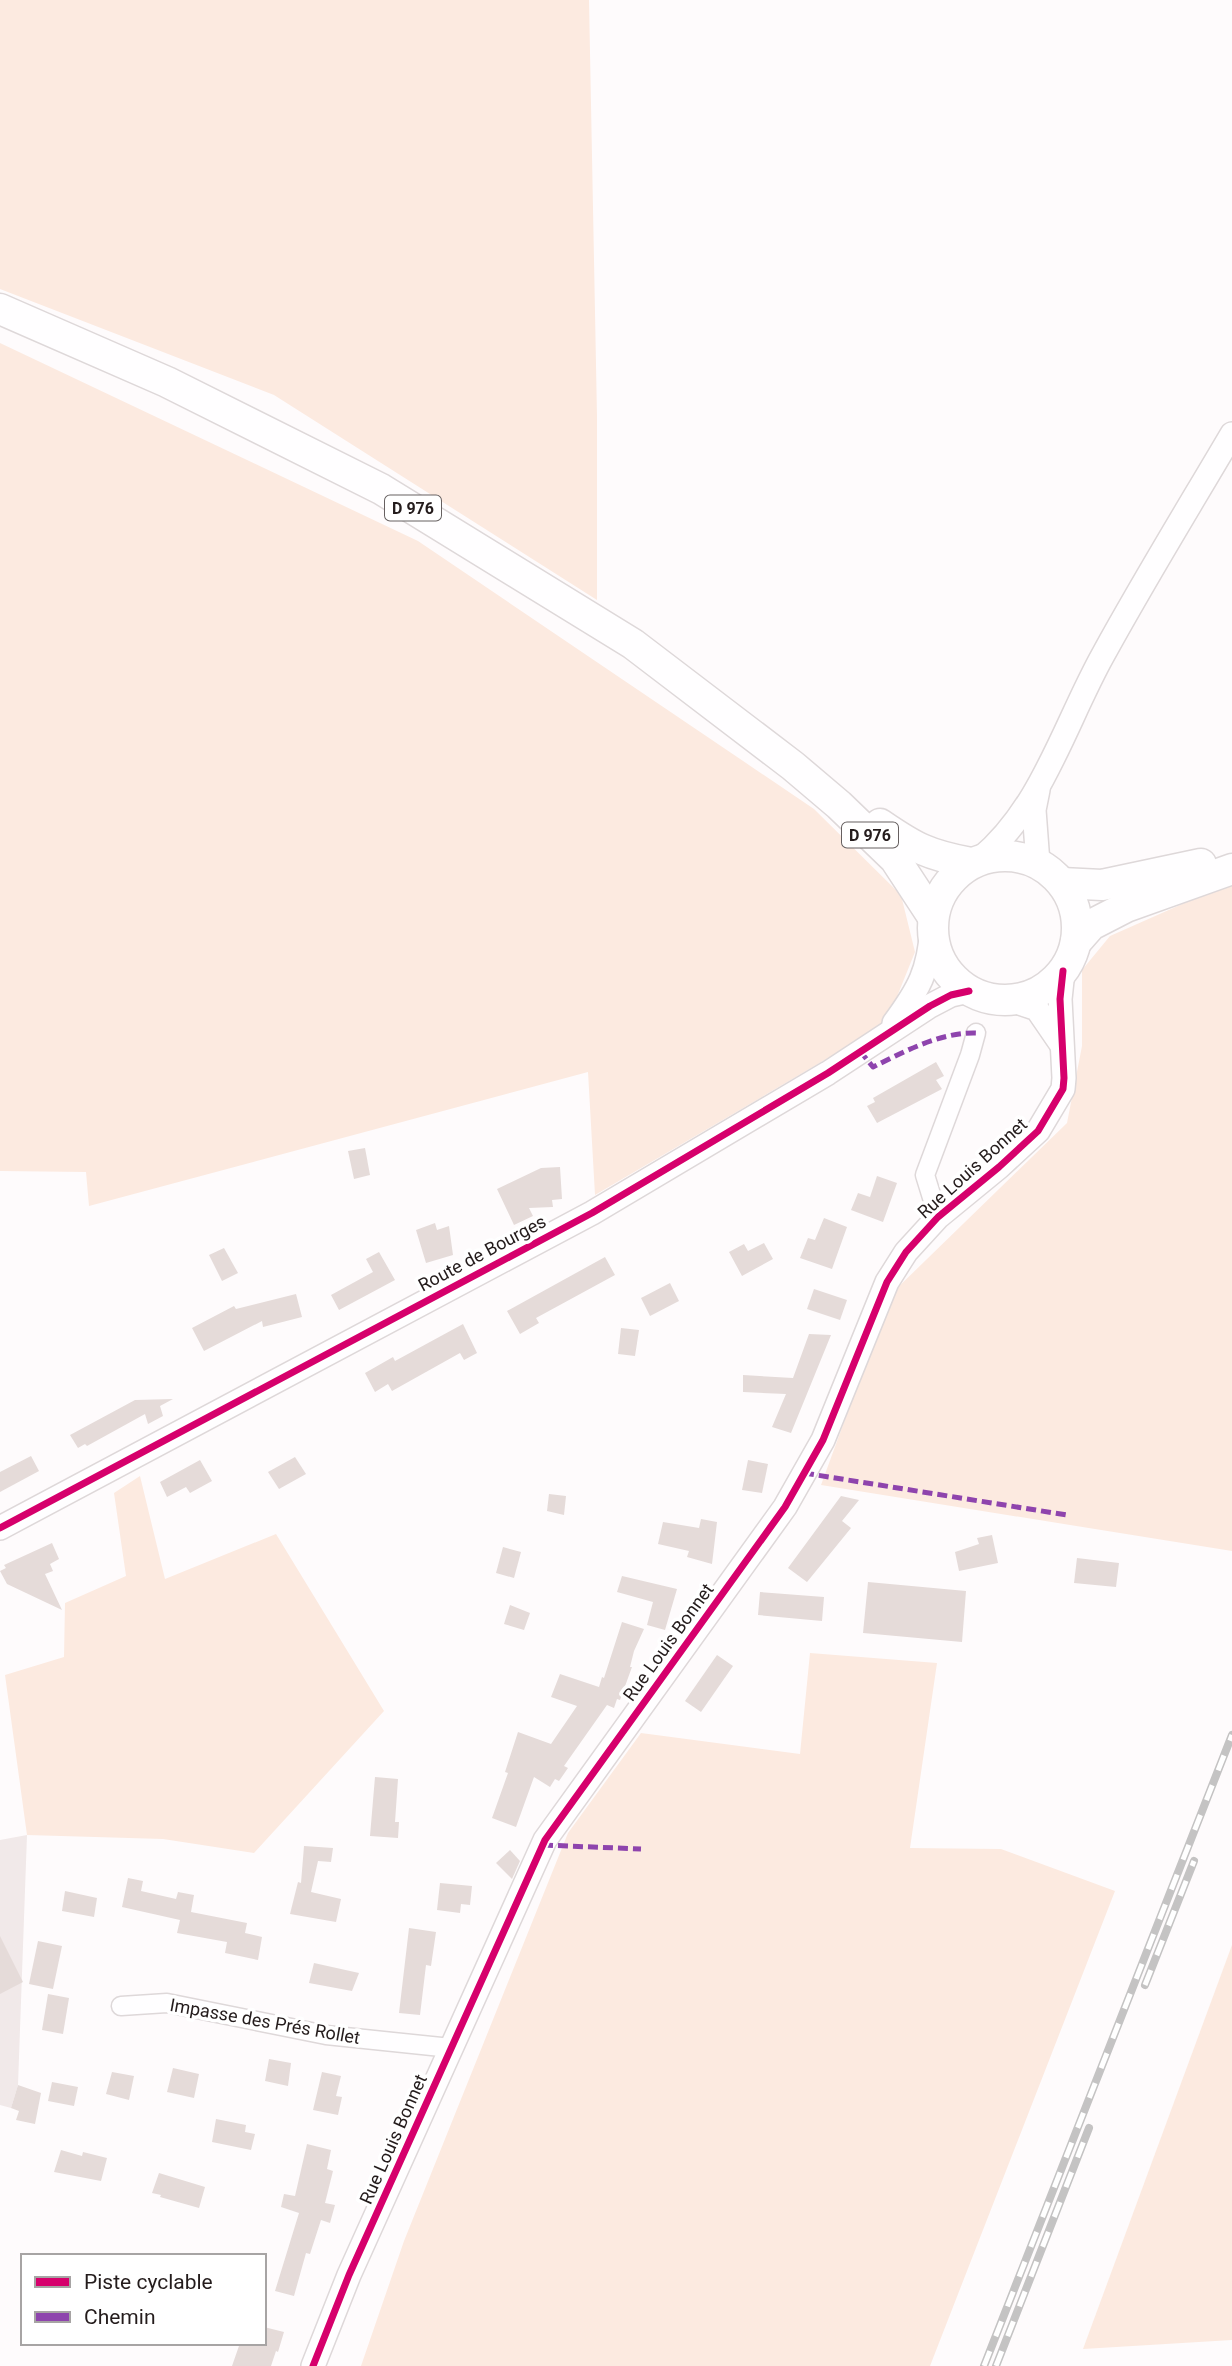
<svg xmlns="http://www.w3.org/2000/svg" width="1232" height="2366" font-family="Roboto,sans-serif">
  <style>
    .built { fill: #f1e9e9 }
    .green { fill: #fceae0 }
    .building { fill: #e5dbd9 }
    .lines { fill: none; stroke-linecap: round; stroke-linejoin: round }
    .minor-casing { stroke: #ded8d9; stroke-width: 21 }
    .tertiary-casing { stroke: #ded8d9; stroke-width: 26 }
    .primary-casing { stroke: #ded8d9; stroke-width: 33 }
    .minor { stroke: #fffeff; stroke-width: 18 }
    .tertiary { stroke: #fffeff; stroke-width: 23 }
    .primary { stroke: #fffeff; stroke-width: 30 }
    .rail-casing { stroke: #c4c3c3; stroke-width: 8 }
    .rail { stroke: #fff; stroke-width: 5; stroke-dasharray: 16; stroke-linecap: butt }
    .quiet { stroke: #8e44ad; stroke-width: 5; stroke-dasharray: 10 5; stroke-linecap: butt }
    .cycleway-casing { stroke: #fff; stroke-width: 11 }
    .cycleway { stroke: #d6006c; stroke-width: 7 }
    .labels { text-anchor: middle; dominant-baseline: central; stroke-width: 7; stroke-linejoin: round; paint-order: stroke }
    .shield { fill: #fff; stroke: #666060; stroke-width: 2 }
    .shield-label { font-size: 16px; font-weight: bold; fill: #241c1c }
    .street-label { font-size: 18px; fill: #241c1c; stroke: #fff }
  </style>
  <rect width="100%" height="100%" fill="#fefbfc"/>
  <polygon class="built" points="27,1835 18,2085 11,2108 0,2105 0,1840"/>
  <g class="green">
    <polygon points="0,0 589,0 597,416 597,600 274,395 0,289"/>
    <polygon points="0,343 418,541 814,809 901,895 915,952 886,1024 595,1195 588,1072 89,1206 86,1172 0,1171"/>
    <polygon points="1232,882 1232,1551 821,1485 891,1294 1067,1123 1082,1046 1082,970 1110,936"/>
    <polygon points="140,1476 165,1579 276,1534 384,1711 254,1853 163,1839 27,1835 5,1675 64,1657 65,1603 126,1576 114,1493"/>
    <polygon points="810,1653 937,1663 910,1848 1001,1849 1115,1891 930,2366 361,2366 404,2241 568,1833 641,1733 800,1754"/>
    <polygon points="1232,1945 1232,2340 1083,2349"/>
  </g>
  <g class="building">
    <polygon points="936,1062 944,1076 936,1080 942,1089 877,1123 867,1106 875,1102 873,1098"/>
    <polygon points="365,1148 370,1175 354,1179 348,1151"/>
    <polygon points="560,1167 562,1199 552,1200 553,1207 529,1208 533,1216 514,1225 497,1189 541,1168"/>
    <polygon points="877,1176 897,1183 883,1222 851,1210 858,1193 870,1197"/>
    <polygon points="824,1218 847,1227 832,1269 800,1258 808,1238 815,1240"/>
    <polygon points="435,1223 437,1230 449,1226 453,1255 426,1263 416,1230"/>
    <polygon points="764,1243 773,1259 742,1276 729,1252 744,1244 748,1251"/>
    <polygon points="224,1248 238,1273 222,1281 209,1255"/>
    <polygon points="379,1252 395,1280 339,1310 331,1295 373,1272 366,1259"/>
    <polygon points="605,1257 615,1275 536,1318 539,1323 520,1334 507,1311"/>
    <polygon points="670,1283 679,1301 650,1316 641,1298"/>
    <polygon points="814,1289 847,1300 840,1320 807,1309"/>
    <polygon points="296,1294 302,1317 263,1327 262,1321 204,1351 192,1328 234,1306 236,1309"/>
    <polygon points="463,1324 477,1353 464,1360 460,1353 392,1391 388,1384 375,1392 365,1373 393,1357 395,1361"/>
    <polygon points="621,1328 639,1330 635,1356 618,1354"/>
    <polygon points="809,1334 831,1335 791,1433 772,1427 786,1394 743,1392 743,1375 793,1378"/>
    <polygon points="173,1399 160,1406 163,1416 148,1424 145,1414 87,1446 85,1444 78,1448 70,1435 135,1400"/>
    <polygon points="31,1456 39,1471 0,1492 0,1472"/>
    <polygon points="295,1457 306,1474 279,1489 268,1472"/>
    <polygon points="200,1460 212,1481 190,1493 186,1487 167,1497 160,1482"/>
    <polygon points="748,1460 768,1464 762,1493 742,1490"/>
    <polygon points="549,1494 566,1496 564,1515 547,1511"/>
    <polygon points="841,1496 859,1500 842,1521 851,1528 807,1582 788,1568"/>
    <polygon points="701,1519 717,1522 712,1564 687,1557 689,1551 658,1544 663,1522 699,1528"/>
    <polygon points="992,1535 998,1563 959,1571 955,1552 979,1544 977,1538"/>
    <polygon points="52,1543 59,1559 50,1564 53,1571 45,1574 62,1610 7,1584 0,1571 6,1568 4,1565"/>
    <polygon points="503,1547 521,1552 514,1578 496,1573"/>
    <polygon points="1077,1558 1119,1563 1116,1587 1074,1583"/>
    <polygon points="622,1576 677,1589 665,1630 647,1625 653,1602 617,1592"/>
    <polygon points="868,1582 966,1591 962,1642 863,1633"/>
    <polygon points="760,1592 824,1597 822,1621 758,1615"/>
    <polygon points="510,1605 530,1613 524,1630 504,1624"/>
    <polygon points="622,1622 644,1629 634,1651 630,1667 632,1667 620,1700 617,1699 614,1708 607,1705 564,1766 568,1768 559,1781 555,1779 550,1787 534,1777 516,1827 492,1818 508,1773 505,1772 518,1732 551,1744 577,1706 551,1697 560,1674 599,1687 602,1677 604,1678"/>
    <polygon points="717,1655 733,1666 701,1712 685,1701"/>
    <polygon points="375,1777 398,1779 395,1822 399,1822 398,1838 370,1836"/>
    <polygon points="304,1846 333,1848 331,1862 318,1861 311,1892 341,1899 336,1922 290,1914 298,1882 301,1883"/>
    <polygon points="510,1850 520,1861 512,1879 496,1863"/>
    <polygon points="128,1878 143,1881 141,1891 176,1899 178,1892 194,1895 191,1912 247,1923 245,1933 262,1937 258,1960 225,1953 227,1942 177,1933 180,1920 122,1907"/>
    <polygon points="440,1883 472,1886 470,1905 461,1904 460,1913 437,1910"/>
    <polygon points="65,1891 97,1898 94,1917 62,1911"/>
    <polygon points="409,1928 436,1932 431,1966 426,1965 420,2015 399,2013"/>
    <polygon points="0,1936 23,1982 0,1994"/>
    <polygon points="38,1941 62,1946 53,1989 29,1984"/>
    <polygon points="314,1963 359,1973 352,1991 309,1983"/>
    <polygon points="48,1994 69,1998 63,2034 42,2030"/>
    <polygon points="269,2059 291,2063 288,2086 265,2081"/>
    <polygon points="173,2068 199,2074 194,2098 167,2092"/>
    <polygon points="112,2072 134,2076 129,2100 106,2094"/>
    <polygon points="322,2072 341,2076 336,2096 342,2097 338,2115 313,2110"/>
    <polygon points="52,2082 78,2087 74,2106 48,2101"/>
    <polygon points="18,2085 41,2093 35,2124 16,2120 19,2111 11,2108"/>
    <polygon points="216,2119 246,2125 245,2132 255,2134 251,2150 212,2142"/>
    <polygon points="307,2144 331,2150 327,2169 333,2171 325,2203 335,2205 330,2223 321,2220 310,2254 306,2253 294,2296 275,2291 299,2213 281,2207 284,2194 295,2196"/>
    <polygon points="61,2150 82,2156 83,2152 107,2158 101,2181 54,2172"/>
    <polygon points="159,2173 205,2187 199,2208 160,2197 161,2195 152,2193"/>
    <polygon points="264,2327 284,2332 278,2352 276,2351 271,2366 232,2366 240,2343 264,2343"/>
  </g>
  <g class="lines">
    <g class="minor-casing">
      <g id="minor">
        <polyline points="938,1217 925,1175 970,1055 976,1033"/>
        <polyline points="121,2006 167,2003 326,2035 451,2048"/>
      </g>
    </g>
    <g class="tertiary-casing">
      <g id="tertiary">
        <path d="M980 859C1042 808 1065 723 1103 655 1144 580 1189 507 1232 434"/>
        <polyline points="1038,863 1034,810 1038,790"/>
        <polyline points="1011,1000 1037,1009 1061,1044"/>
        <path d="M894 1023C919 989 929 971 932 928"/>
        <polyline points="0,1528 592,1213 828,1073 930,1006 951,995 969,991"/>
        <polyline points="313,2366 349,2275 545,1840 785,1507 823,1440 887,1282 906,1252 938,1217 999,1167 1038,1131 1063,1089 1064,1078 1060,999 1063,971"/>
      </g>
    </g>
    <g class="primary-casing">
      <g id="primary">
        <polyline points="0,309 167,382 381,489 633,644 793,766 839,805 895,859 933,917"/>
        <path d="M880 824C915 848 928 855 971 863"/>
        <circle cx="1005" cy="928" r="72"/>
        <polyline points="1062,883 1102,885 1201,864"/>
        <polyline points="1076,942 1091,925 1126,907 1232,869"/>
      </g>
    </g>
    <use href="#minor" class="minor"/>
    <use href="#tertiary" class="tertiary"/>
    <use href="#primary" class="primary"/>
    <g class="rail-casing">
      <g id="rail">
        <polyline points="1145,1985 1194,1861"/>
        <polyline points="984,2366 1232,1735"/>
        <polyline points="996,2366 1089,2128"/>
      </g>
    </g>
    <use href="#rail" class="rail"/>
    <g class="quiet">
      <path d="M860 1051 873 1067C903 1052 941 1032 976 1033"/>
      <polyline points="804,1473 1067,1515"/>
      <polyline points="543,1845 641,1849"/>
    </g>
    <g class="cycleway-casing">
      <g id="cycleway">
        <polyline points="0,1528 592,1213 828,1073 930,1006 951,995 969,991"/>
        <polyline points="313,2366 349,2275 545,1840 785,1507 823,1440 887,1282 906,1252 938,1217 999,1167 1038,1131 1063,1089 1064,1078 1060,999 1063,971"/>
      </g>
    </g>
    <use href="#cycleway" class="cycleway"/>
  </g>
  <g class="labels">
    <g class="shield">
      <rect x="385" y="495.5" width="56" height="25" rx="5"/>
      <rect x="842" y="822.5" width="56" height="25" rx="5"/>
    </g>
    <g class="shield-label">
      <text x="413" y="508">D 976</text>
      <text x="870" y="835">D 976</text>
    </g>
    <g class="street-label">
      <text transform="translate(972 1168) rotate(-42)">Rue Louis Bonnet</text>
      <text transform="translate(482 1253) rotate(-28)">Route de Bourges</text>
      <text transform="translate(668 1642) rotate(-54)">Rue Louis Bonnet</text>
      <text transform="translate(265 2021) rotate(10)">Impasse des Prés Rollet</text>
      <text transform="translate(393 2139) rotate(-66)">Rue Louis Bonnet</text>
    </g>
  </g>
  <rect x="21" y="2254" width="245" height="91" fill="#ffffff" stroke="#a7a4a4" stroke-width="2"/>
  <rect x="35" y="2277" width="35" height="10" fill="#d6006c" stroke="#a7a4a4" stroke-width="2"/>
  <text x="84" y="2289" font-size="21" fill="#241c1c">Piste cyclable</text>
  <rect x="35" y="2312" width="35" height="10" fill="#8e44ad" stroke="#a7a4a4" stroke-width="2"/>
  <text x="84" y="2324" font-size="21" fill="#241c1c">Chemin</text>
</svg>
